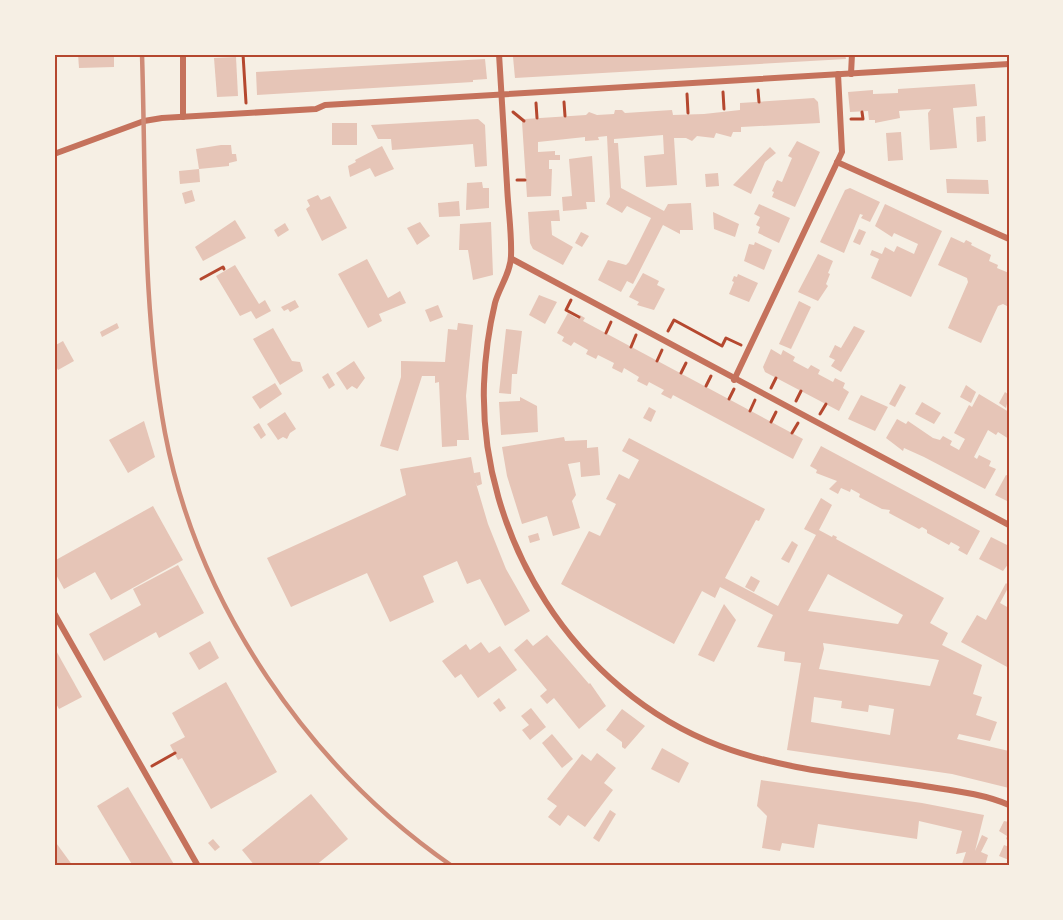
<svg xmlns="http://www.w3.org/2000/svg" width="1063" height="920" font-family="Overpass,sans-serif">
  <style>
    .building { fill: #e6c5b7; fill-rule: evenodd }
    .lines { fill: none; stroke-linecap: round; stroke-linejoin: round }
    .path { stroke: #b5482f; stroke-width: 3 }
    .minor { stroke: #c5725c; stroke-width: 6 }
    .rail { stroke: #cf8b77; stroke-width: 4.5 }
    .neatline { fill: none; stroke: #b5482f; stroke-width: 2 }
  </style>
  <rect width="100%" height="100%" fill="#f6efe4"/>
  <g class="building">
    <polygon points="78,54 114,54 114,67 79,68"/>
    <polygon points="527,54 845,54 846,59 515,78 513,57"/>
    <polygon points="865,54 888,54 888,56 865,57"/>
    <polygon points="236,57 238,96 217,97 214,58"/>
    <polygon points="485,59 487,79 473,80 473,82 257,95 256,72"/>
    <polygon points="975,84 977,106 953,108 957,148 930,150 928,113 931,109 899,111 900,118 875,123 875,120 869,120 868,111 850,112 848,92 873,90 873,94 898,93 898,89"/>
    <polygon points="814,98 818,102 820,123 741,127 741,132 733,132 731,137 716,133 714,138 697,136 692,141 686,138 674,138 677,185 646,187 644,156 664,154 663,135 614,139 614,143 618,143 621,188 664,211 668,204 691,203 693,230 680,230 680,234 663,225 633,284 627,281 621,292 598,280 608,260 626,265 629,262 651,218 627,206 622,213 606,204 610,197 607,136 598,137 599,140 585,141 585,137 538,142 538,152 555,151 555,155 560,155 560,160 549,160 549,169 552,169 551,196 527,197 522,122 525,119 586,115 589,112 597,115 614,114 615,110 622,110 625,113 672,110 673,115 704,114 740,110 740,103"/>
    <polygon points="985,116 986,141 977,142 976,117"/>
    <polygon points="478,119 485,125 487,166 475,167 473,144 392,150 391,139 378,139 371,125"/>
    <rect x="332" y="123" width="25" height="22"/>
    <polygon points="901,132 903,160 888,161 886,133"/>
    <polygon points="797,141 820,152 795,207 772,197 774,192 772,191 777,180 782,182 792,158 788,156"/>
    <polygon points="221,145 231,145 232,154 236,154 237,161 229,163 229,166 199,169 200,182 180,184 179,171 199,169 196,149"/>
    <polygon points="382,146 394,169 375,177 370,168 350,177 348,166 356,162 355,160"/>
    <polygon points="770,147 776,153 765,162 751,194 733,185"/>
    <polygon points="592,156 595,202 586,202 587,209 563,211 562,197 572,196 569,159"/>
    <polygon points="718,173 719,186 706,187 705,174"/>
    <polygon points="946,179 988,180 989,194 947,193"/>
    <polygon points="482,182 483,188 489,188 489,208 466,210 467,183"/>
    <polygon points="850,188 880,202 870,222 861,218 863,215 860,214 844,253 820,242 845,190"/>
    <polygon points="192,190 195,201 185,204 182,193"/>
    <polygon points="318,195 321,200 330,196 347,228 322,241 306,209 310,206 307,200"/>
    <polygon points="459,201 460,216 439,217 438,203"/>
    <polygon points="759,204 790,218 779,243 758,233 760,227 756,225 760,217 754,214"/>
    <polygon points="885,204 942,231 911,297 871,278 879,259 870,255 872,250 882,254 885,247 894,252 897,246 914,254 918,244 894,233 892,237 875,226"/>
    <polygon points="559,210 560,221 551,221 552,235 573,247 563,265 533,249 530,243 528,212"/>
    <polygon points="713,212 739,224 735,237 714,229"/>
    <polygon points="235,220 246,238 203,261 195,247"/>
    <polygon points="420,222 430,236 417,245 407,228"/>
    <polygon points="491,222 493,275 473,280 468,250 459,250 460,224"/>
    <polygon points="285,223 289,230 278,237 274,230"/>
    <polygon points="859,229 866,232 860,245 853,242"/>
    <polygon points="581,232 589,236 582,247 575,243"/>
    <polygon points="951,237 964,243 966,240 972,243 971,245 991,255 989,261 998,265 997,268 1009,273 1009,307 1003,304 998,306 981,343 948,328 968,282 967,278 938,265"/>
    <polygon points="755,242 772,250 764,270 744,261 749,244 754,245"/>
    <polygon points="818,254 833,261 828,273 830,274 826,284 828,286 818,301 798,292"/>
    <polygon points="367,259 388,298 400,291 406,303 379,314 382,321 368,328 338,274"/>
    <polygon points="235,265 259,304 265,300 271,311 256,319 251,311 240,316 216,276"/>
    <polygon points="643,273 659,281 657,285 665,289 654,310 637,305 639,302 629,297"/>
    <polygon points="738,274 758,283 749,302 729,294 734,282 732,281 734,276 737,277"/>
    <polygon points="539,295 557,302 545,324 529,315"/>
    <polygon points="295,300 299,307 290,312 288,309 284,311 281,307"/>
    <polygon points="799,301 811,307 791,349 779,344"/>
    <polygon points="438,305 443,317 430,322 425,310"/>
    <polygon points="568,313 578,319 580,315 585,318 583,321 803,439 793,459 673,395 671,399 661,394 664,390 649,382 647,386 637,381 639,377 624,368 622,373 612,368 614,363 598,355 596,359 586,354 588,350 574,342 571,346 562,341 564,337 557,333"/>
    <polygon points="117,323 119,328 102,337 100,332"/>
    <polygon points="458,323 473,325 466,396 469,440 457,440 457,446 442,447 439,382 435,383 435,376 422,376 398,451 380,446 401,377 401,361 445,362 448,329 457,330"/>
    <polygon points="854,326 865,331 841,372 831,366 835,360 829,357 835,345 841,348"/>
    <polygon points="273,328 292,361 300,362 303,371 280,385 253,339"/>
    <polygon points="506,329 522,331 517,374 512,374 511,394 499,393"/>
    <polygon points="63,341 74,361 58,370 54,363 54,346"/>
    <polygon points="771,349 781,355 783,350 795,357 793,361 808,369 811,365 820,370 818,374 833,382 835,378 845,383 843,388 849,392 839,411 765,372 763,367"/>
    <polygon points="354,361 365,378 357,389 352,386 347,390 336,373"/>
    <polygon points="328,373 335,385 329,389 322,377"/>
    <polygon points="275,383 282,394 260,409 252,397"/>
    <polygon points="900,384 906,387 895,407 889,404"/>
    <polygon points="966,385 976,392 971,403 960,397"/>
    <polygon points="1005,392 1009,395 1006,408 999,403"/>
    <polygon points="979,394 1009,412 1009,439 998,432 996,435 988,430 974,457 977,459 979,455 991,461 989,466 996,469 985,489 924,457 904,448 903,451 886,438 897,419 906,424 908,421 933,438 940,440 943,436 952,441 950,445 959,450 965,439 954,433 969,405 972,407"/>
    <polygon points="861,395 888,407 875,431 848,419"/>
    <polygon points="520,397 537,406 538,432 501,435 499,402 520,401"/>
    <polygon points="922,402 941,413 934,424 915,414"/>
    <polygon points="649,407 656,411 651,422 643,418"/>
    <polygon points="285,412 296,429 290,433 287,439 283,437 278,440 267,424"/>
    <polygon points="144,421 155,457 128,473 109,440"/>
    <polygon points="259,423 266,435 261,439 253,427"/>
    <polygon points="564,437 565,441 587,440 587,448 598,447 600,475 581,477 580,462 568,464 576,495 572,501 580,528 553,536 547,516 522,524 507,476 502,447"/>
    <path d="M629 438 765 509 759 521 756 520 725 578 778 606 816 535 804 529 821 498 832 505 819 530 832 537 833 535 837 537 836 539 944 598 930 623 948 633 942 645 982 665 973 694 982 697 976 715 997 722 990 741 959 734 957 739 1009 751V788L952 774 787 750 801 663 784 661 785 652 757 647 773 615 720 587 715 598 702 591 674 644 561 584 589 531 600 536 616 504 606 499 619 474 629 479 639 460 622 451ZM828 574 903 615 898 624 808 611ZM823 643 933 659 939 660 930 686 819 669 824 649ZM814 697 842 701 841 708 868 712 869 705 894 709 890 735 811 722Z"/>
    <polygon points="821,446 980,531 967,555 958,550 960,547 951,542 949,545 927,533 927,530 922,527 919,529 889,513 890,510 882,509 859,497 860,494 851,489 850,492 841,488 838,494 829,489 837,481 816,473 817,470 810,466"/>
    <polygon points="471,457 474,473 480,472 482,484 477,486 475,480 488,524 506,569 530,611 505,626 480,579 467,584 457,561 423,576 434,602 390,622 367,573 291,607 267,558 406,495 400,469"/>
    <polygon points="1006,475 1009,476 1009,502 995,495"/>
    <polygon points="153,506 183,560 111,600 95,572 64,589 54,571 54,561"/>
    <polygon points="538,533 540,540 530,543 528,536"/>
    <polygon points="991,537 1009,546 1009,563 1003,571 979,559"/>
    <polygon points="792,541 798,545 789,563 781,559"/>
    <polygon points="178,565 204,613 159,638 156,632 104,661 89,634 141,605 133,589"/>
    <polygon points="751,576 760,581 754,592 745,587"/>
    <polygon points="1006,583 1009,586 1000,603 1009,608 1009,668 961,642 977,615 986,620"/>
    <polygon points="724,604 736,620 714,662 698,655"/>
    <polygon points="547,635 589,684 590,683 606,706 579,729 554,698 547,704 540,696 547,690 514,650 527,639 533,646"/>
    <polygon points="210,641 219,658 199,670 189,653"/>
    <polygon points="481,642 489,653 500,646 517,670 478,698 461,674 455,678 442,661 466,644 470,650"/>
    <polygon points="54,647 82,697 59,709 54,700"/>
    <polygon points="226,682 277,772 211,809 182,758 178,760 170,745 185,737 172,713"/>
    <polygon points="499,698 506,708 500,712 493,703"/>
    <polygon points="531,708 546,727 530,740 522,730 529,725 521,716"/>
    <polygon points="622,709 645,726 625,749 622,747 622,742 606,730"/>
    <polygon points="552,734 573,759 562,768 542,743"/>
    <polygon points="662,748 689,763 679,783 651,769"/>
    <polygon points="597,753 616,768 604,783 613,790 585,827 568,815 560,826 548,817 557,806 547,799 582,754 591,761"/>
    <polygon points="761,780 922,803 984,815 975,851 982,835 988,838 981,852 988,855 985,866 962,864 966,852 956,854 962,831 919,821 917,839 818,824 814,848 782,843 780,851 762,848 767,816 757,806"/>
    <polygon points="128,787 175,866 133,866 97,806"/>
    <polygon points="311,794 348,839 315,866 255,866 242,850"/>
    <polygon points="610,810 616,814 599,842 593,838"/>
    <polygon points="1004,821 1009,822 1009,841 1006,839 1007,836 999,831"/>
    <polygon points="213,839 220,847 215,851 208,843"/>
    <polygon points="54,840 73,866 54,866"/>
    <polygon points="1004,845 1009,847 1009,866 1005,866 1009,860 999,856"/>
  </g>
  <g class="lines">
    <g class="path">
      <polyline points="243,54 246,103"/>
      <polyline points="758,90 759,102"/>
      <polyline points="723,92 724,109"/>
      <polyline points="687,94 688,113"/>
      <polyline points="564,102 565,116"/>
      <polyline points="536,103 537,118"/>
      <polyline points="513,112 524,121"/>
      <polyline points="851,119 863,119 862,112"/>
      <polyline points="517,180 525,180"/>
      <polyline points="201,279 223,267 224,269"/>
      <polyline points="571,300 566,310 579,317"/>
      <polyline points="668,331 674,320 722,346 726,338 741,345"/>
      <polyline points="606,333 611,322"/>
      <polyline points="631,347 636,335"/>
      <polyline points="657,361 662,350"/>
      <polyline points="681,373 686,363"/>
      <polyline points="706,386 711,376"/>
      <polyline points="771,388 776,378"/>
      <polyline points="729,399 734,389"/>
      <polyline points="796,401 801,391"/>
      <polyline points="750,411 755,400"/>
      <polyline points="820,414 826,404"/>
      <polyline points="771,422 776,412"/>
      <polyline points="792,433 798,423"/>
      <polyline points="152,766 175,753"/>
    </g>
    <g class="minor">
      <polyline points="183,54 183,117"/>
      <path d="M499 54C502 98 504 142 507 185 508 209 512 233 511 256 511 272 499 288 495 303 489 328 485 358 484 384 479 537 575 691 720 746 783 770 852 775 918 785 948 790 982 793 1009 805"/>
      <polyline points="851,74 852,54"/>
      <polyline points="54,154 144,121 162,118 316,109 325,105 1009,64"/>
      <polyline points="837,162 1009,239"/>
      <polyline points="512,259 1009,525"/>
      <polyline points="734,380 842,152 838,74"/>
      <polyline points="54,613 198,866"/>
    </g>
    <path class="rail" d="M142 54C146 180 142 309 165 433 198 606 309 767 452 866"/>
  </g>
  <rect width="1063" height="920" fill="none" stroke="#f6efe4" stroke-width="111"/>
  <rect x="56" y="56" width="952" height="808" class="neatline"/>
</svg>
